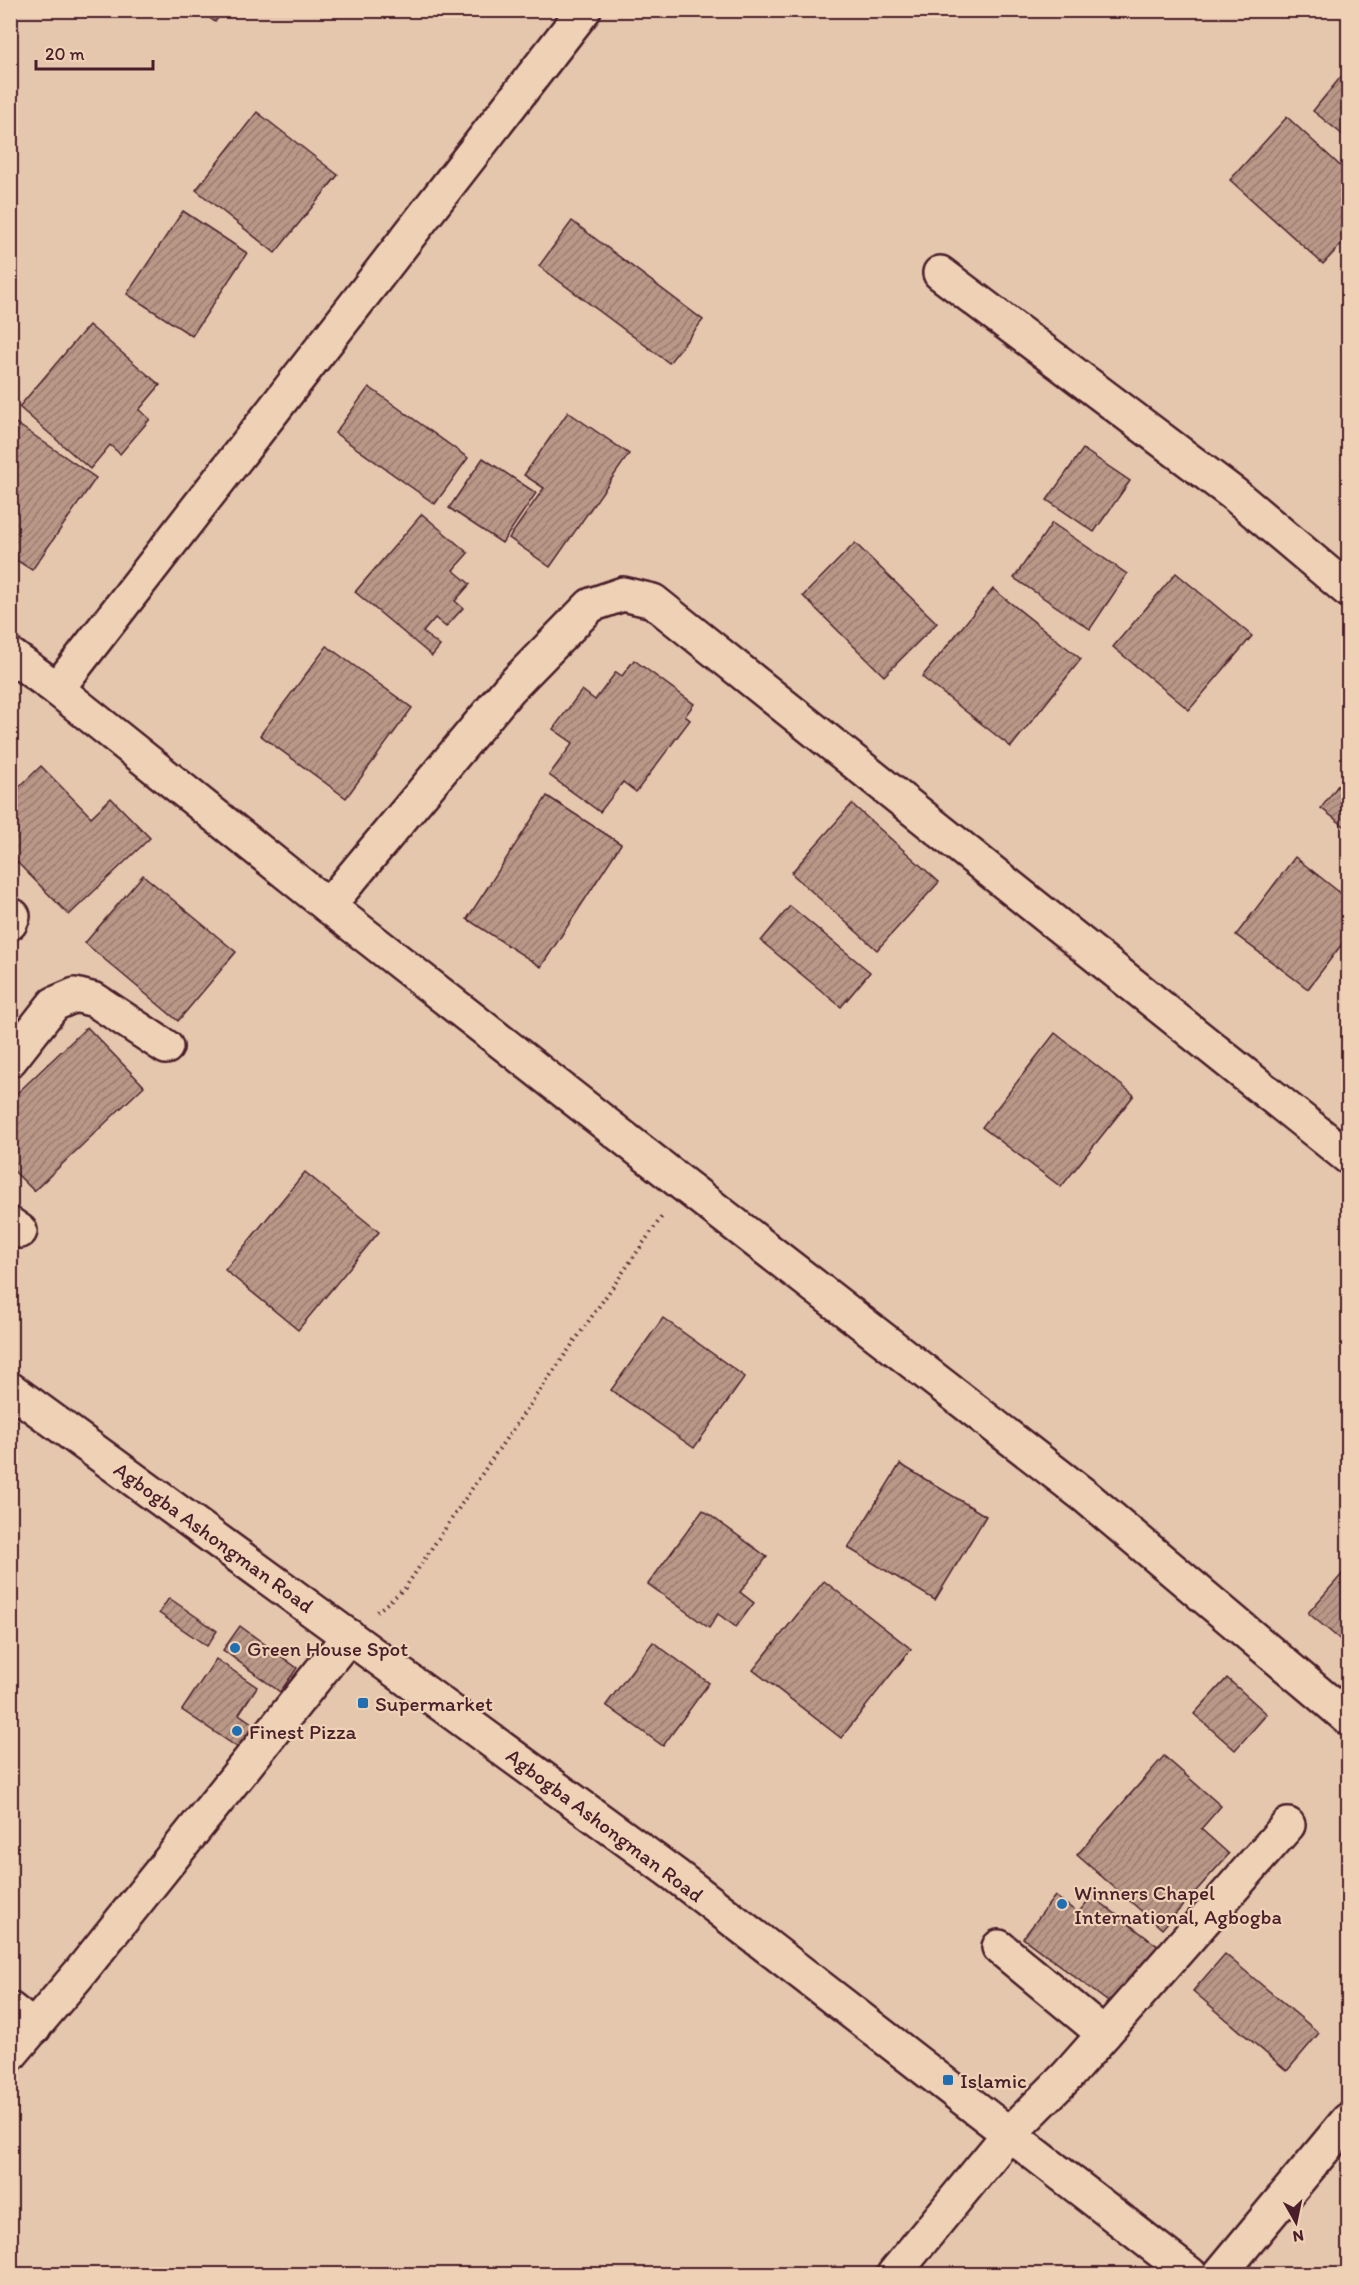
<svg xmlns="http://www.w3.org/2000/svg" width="1359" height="2285" font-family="Itim,sans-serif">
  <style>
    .building { fill: url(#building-hatch); stroke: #4a1f2b; stroke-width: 1.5 }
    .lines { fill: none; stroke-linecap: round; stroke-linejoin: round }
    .minor-casing { stroke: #4a1f2b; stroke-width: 38 }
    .path { stroke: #4a1f2b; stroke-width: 4; stroke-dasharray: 1.5 4.5; stroke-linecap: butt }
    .minor { stroke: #efd2b5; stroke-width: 33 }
    .poi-dot { fill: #1f6fb2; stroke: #efd2b5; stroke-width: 2 }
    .labels { text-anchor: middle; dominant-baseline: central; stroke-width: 4.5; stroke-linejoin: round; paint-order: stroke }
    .street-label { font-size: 21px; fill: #4a1f2b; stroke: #efd2b5 }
    .poi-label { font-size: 21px; fill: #4a1f2b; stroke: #efd2b5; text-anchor: start }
  </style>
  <defs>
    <pattern id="building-hatch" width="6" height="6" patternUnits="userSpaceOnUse" patternTransform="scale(1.5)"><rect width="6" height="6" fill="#ba9888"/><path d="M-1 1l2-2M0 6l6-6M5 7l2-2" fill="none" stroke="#997b6f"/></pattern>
  </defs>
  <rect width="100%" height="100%" fill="#e5c7ad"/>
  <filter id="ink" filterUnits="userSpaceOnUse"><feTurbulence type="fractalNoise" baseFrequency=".0167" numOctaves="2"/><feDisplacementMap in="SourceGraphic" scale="12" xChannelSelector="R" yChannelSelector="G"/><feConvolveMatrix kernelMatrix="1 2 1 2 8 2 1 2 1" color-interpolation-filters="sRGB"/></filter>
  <g filter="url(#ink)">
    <g class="building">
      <polygon points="199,10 224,10 215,22"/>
      <polygon points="1348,68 1348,139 1313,111"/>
      <polygon points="257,112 338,175 275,253 196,190"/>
      <polygon points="1287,117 1348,173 1348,237 1323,264 1230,180"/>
      <polygon points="183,211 247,253 192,336 127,294"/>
      <polygon points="572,221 703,320 669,363 539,266"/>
      <polygon points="89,325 160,385 139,410 150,419 120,454 110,445 90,469 19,407"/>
      <polygon points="369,387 468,458 435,504 335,433"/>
      <polygon points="568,412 629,454 550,567 509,538 544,488 524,475"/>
      <polygon points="10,419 96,478 32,570 10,556"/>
      <polygon points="1083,449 1130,481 1094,532 1047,500"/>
      <polygon points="483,458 536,493 502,543 449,508"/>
      <polygon points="422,514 468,553 453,570 470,584 455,601 463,608 446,627 435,618 423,632 440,646 432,656 355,592"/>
      <polygon points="1052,523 1127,574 1090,629 1014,578"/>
      <polygon points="855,543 937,623 884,676 803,596"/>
      <polygon points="1176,573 1252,636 1189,710 1113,647"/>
      <polygon points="993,589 1081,659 1011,747 922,677"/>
      <polygon points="327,646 412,708 346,798 260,735"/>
      <polygon points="634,660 694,704 685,716 690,720 636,792 623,782 600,812 549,775 573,743 553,729 582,690 595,700 616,672 622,676"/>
      <polygon points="41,766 91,817 111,798 150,838 69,915 10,855 10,796"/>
      <polygon points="1348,772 1348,829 1321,808"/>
      <polygon points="547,796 621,844 541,967 467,919"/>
      <polygon points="852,804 939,882 877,950 791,873"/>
      <polygon points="1295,857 1348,899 1348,936 1308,989 1236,935"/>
      <polygon points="143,875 236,952 178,1021 85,943"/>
      <polygon points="790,906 870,972 841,1007 761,941"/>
      <polygon points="87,1027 144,1086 34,1191 10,1167 10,1100"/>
      <polygon points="1055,1033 1134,1095 1061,1187 982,1127"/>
      <polygon points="305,1172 379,1232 298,1330 225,1270"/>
      <polygon points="663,1318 745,1377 694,1448 611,1390"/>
      <polygon points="900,1464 986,1516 935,1600 848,1548"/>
      <polygon points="703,1510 767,1557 740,1592 754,1603 736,1627 718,1614 709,1628 648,1584"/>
      <polygon points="1344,1572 1348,1576 1348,1646 1308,1613"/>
      <polygon points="824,1581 911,1649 841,1738 753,1670"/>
      <polygon points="169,1598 217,1631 207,1646 159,1613"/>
      <polygon points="240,1626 297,1668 280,1692 223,1650"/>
      <polygon points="653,1642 709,1683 663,1746 606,1705"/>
      <polygon points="216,1659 257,1687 239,1714 256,1726 240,1749 182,1710"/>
      <polygon points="1227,1678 1267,1714 1235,1750 1194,1714"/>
      <polygon points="1164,1756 1221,1806 1201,1829 1229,1854 1162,1929 1077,1855"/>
      <polygon points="1055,1896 1078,1913 1092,1896 1164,1951 1119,2010 1023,1938"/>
      <polygon points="1225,1954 1319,2033 1287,2071 1193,1991"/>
    </g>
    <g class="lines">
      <g class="minor-casing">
        <g id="minor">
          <polyline points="940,273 1235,495 1348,590"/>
          <polyline points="10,655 57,689 328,906 684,1185 1085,1496 1348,1718"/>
          <polyline points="57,689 584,10"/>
          <polyline points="328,906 509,689 591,605 623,594 653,601 1348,1157"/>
          <polyline points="10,923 13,916"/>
          <polyline points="10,1060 54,1004 75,995 95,1000 166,1047"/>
          <polyline points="10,1224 20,1231"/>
          <polyline points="10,1389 675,1875 1190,2274"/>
          <polyline points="999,1947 1104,2034"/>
          <polyline points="10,2009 34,2028"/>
          <polyline points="10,2055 78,1975 349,1636"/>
          <polyline points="894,2274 1009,2134 1067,2076 1288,1825"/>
          <polyline points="1220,2274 1348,2120"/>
        </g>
      </g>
      <polyline class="path" points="377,1612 405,1588 494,1456 663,1215"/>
      <use href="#minor" class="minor"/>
    </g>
  </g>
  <g class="poi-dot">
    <circle cx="235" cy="1648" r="6"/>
    <rect x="357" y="1697" width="12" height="12" rx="3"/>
    <circle cx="237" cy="1731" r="6"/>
    <circle cx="1062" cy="1904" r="6"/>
    <rect x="942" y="2074" width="12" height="12" rx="3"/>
  </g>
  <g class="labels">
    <g class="street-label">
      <text transform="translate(214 1537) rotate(36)">Agbogba Ashongman Road</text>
      <text transform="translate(605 1825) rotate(37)">Agbogba Ashongman Road</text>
    </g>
    <g class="poi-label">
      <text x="247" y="1648">Green House Spot</text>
      <text x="375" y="1703">Supermarket</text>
      <text x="249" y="1731">Finest Pizza</text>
      <text x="1074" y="1892">Winners Chapel<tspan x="1074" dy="24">International, Agbogba</tspan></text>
      <text x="960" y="2080">Islamic</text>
    </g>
  </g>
  <rect width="1359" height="2285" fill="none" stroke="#efd2b5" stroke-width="36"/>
  <rect x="18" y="18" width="1323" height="2249" fill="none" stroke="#4a1f2b" stroke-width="2" filter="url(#ink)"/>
  <g transform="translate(1296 2222) rotate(171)" stroke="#efd2b5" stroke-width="4.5" paint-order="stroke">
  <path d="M0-4.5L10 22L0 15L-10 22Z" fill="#4a1f2b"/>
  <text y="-9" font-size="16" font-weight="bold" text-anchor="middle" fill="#4a1f2b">N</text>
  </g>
  <path d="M36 60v9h117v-9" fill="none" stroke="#4a1f2b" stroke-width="3"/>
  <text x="45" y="60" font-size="18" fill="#4a1f2b" stroke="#efd2b5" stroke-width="4.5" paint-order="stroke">20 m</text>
</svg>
